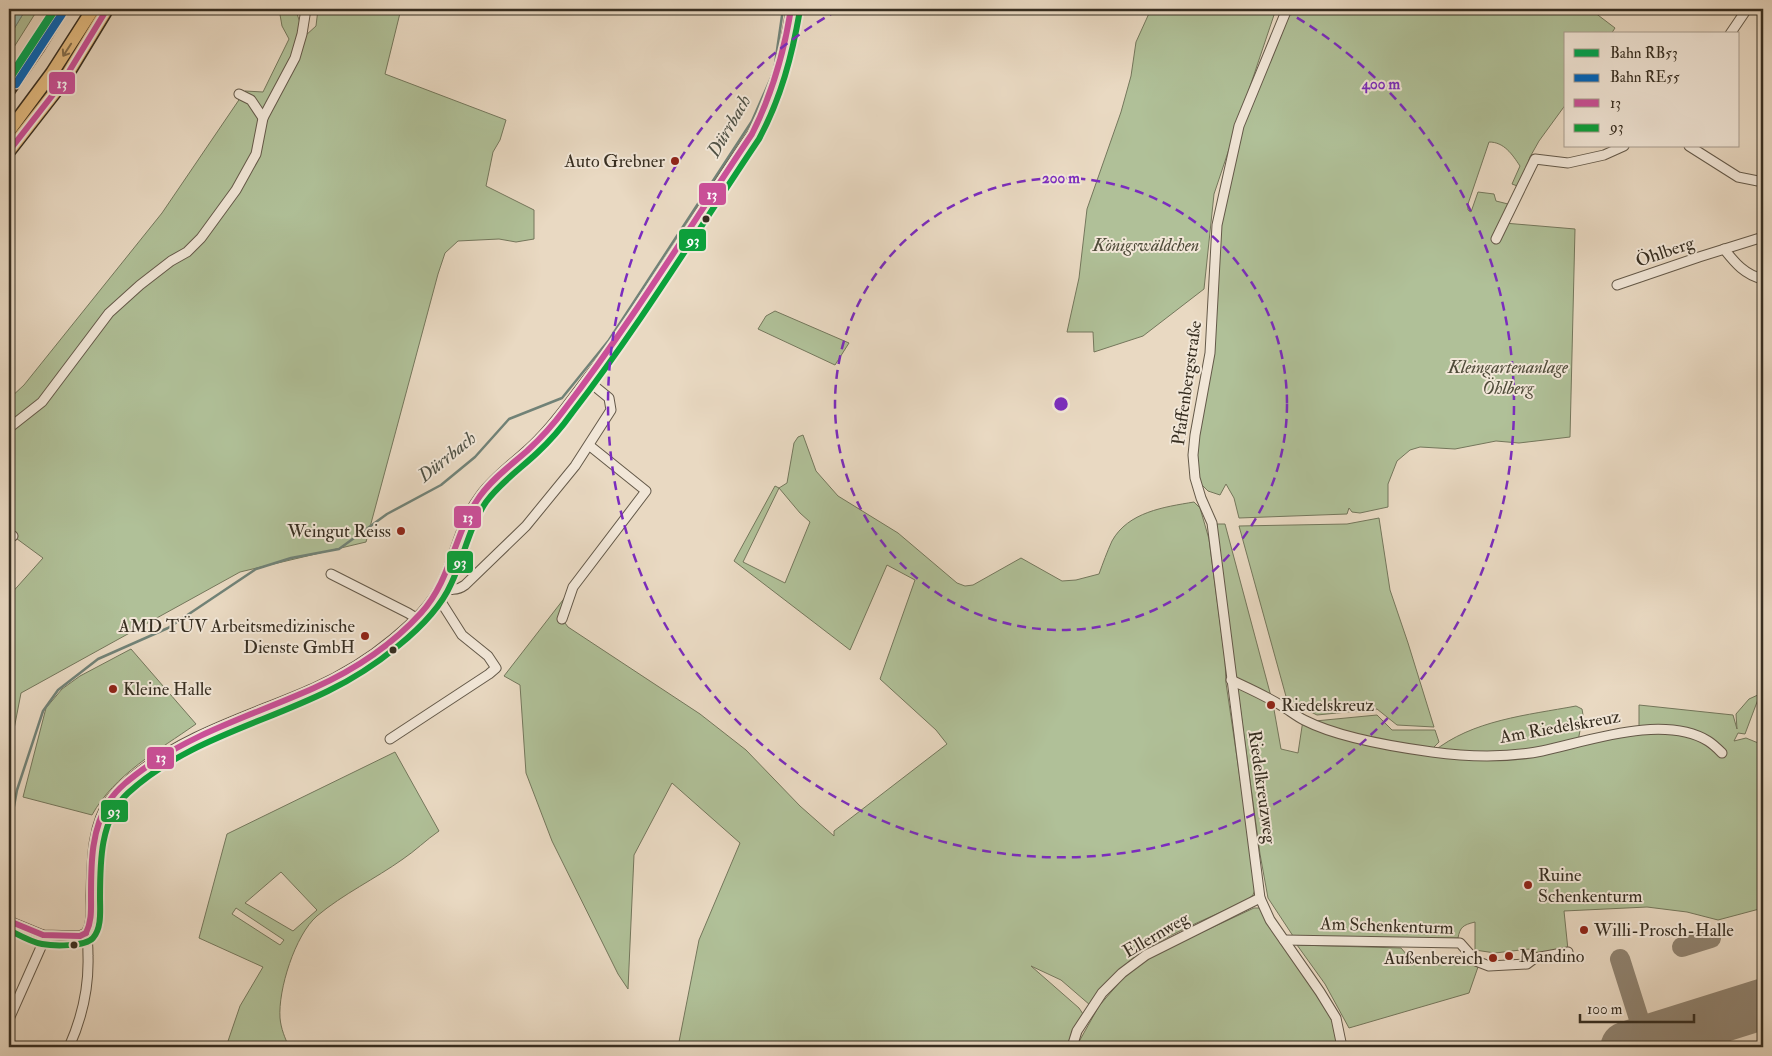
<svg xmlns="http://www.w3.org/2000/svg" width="1772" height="1056" font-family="'IM FELL Double Pica',serif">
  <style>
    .green { fill: #b0c098; stroke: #74775c; fill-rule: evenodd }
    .water { fill: #98bab0; stroke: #718277 }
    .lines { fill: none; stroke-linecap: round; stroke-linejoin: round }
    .stream { stroke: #718277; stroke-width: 2.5 }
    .taxiway { stroke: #908472; stroke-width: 20 }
    .runway { stroke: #908472; stroke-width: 51 }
    .minor-casing { stroke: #645949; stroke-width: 11 }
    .highway-casing { stroke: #372e21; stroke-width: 15 }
    .minor { stroke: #f1e6d7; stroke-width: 9 }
    .highway { stroke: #e4bc81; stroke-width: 12 }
    .rail-casing { stroke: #372e21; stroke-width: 4.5 }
    .rail { stroke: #f1e6d7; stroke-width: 2.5; stroke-dasharray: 8; stroke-linecap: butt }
    .bus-1-casing { stroke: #f1e6d7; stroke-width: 10 }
    .bus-2-casing { stroke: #f1e6d7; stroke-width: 10 }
    .bus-1 { stroke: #ca5098; stroke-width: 6 }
    .bus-2 { stroke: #0ba13b; stroke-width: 6 }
    .rail-1-casing { stroke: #f1e6d7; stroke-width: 11 }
    .rail-2-casing { stroke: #f1e6d7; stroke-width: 11 }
    .rail-1 { stroke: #00a651; stroke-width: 8 }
    .rail-2 { stroke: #0065bd; stroke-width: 8 }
    .oneway { stroke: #856e4c }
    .ring { fill: none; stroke: #7b2cbf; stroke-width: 2.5; stroke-dasharray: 9 6 }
    .poi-dot { fill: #8f2418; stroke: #f1e6d7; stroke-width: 2 }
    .bus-dot { fill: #372e21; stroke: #f1e6d7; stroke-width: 2 }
    .labels { text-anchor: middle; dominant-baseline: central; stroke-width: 4; stroke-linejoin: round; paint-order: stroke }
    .poi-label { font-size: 18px; fill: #372e21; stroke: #f1e6d7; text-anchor: start }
    .park-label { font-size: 18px; font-style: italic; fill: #4f4b39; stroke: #f1e6d7 }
    .street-label { font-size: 18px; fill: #372e21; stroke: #f1e6d7 }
    .water-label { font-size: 19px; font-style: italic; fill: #4f5145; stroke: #f1e6d7 }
    .centre { fill: #7b2cbf; stroke: #f1e6d7; stroke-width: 2.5 }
    .ring-label { font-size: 15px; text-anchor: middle; font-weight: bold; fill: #7b2cbf; stroke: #f1e6d7; stroke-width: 4; stroke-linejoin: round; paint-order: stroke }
    .line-badge { stroke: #f1e6d7; stroke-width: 2 }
    .badge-label { font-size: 14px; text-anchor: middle; font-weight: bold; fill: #fff }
  </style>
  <rect width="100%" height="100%" fill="#e9d9c2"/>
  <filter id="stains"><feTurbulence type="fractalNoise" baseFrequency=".004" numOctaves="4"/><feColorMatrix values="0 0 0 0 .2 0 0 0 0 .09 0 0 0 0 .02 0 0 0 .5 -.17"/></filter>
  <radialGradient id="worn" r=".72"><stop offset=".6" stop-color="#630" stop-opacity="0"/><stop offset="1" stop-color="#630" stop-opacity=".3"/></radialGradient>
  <g class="green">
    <polygon points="26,9 38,9 9,55 9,37"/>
    <polygon points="279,9 297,14 305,36 316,26 318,9 401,9 385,74 506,120 500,140 493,152 486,186 534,210 534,239 516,242 499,239 458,241 445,253 438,274 366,542 240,572 21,693 9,755 9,596 43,558 9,533 9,399 24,385 162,213 245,91 263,92 289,39 282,26"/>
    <polygon points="1151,9 1276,9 1214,194 1204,289 1143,336 1094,352 1093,332 1067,332 1079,278 1087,209 1121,112 1131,76 1136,42"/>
    <path d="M1287 9H1590L1615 28 1611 34H1566V104L1539 141 1530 157 1520 187 1512 184 1520 166C1512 154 1504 142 1489 142L1468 204V210L1471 212 1478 192 1494 194 1496 201 1512 205 1504 223 1575 229 1570 437 1519 443 1496 441 1455 449 1420 447 1410 450 1397 461 1388 484V507L1360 513 1352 512 1349 508 1347 514 1239 518 1234 498 1226 484 1220 495 1208 491 1195 478 1193 455 1210 353 1217 225 1239 126Z"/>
    <polygon points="775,311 849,343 835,365 758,329 766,316"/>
    <path d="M803 435 816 471 838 496 898 533 957 583 965 586 973 585 1021 558 1062 581 1076 580 1099 574C1103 563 1107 552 1112 541 1128 512 1164 507 1194 502L1200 508 1209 539 1225 660 1226 683 1256 887 1253 895 1246 901C1200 922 1140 944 1106 983 1100 990 1095 998 1090 1005L1061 980 1031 966 1079 1008 1083 1014 1067 1047H678L699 940 740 843 672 783 634 855 628 989 618 974 552 841 526 773 520 685 504 676 573 587 562 619 568 627 700 714 746 750 800 806 834 836V831L947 744 936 730 880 679 915 580 887 565 850 650 734 561 775 486 779 488 787 483 794 443 798 437ZM779 488 800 513 810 522 785 583 743 562Z"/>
    <polygon points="1379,518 1390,590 1408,643 1434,727 1397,725 1377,709 1317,715 1287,700 1239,526 1347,524"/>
    <path d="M1217 524H1225L1273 704 1281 749 1298 753 1303 720 1315 721 1377 715 1392 730H1435L1439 742 1434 747 1433 752C1472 720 1528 715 1576 706L1582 709 1583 715 1578 741 1639 729V705L1733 715 1737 729 1736 714 1749 699 1760 694 1745 734 1738 733 1734 741 1746 738 1763 745V908L1718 920 1687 912 1647 907 1564 911 1568 950 1532 954 1529 949 1495 953 1475 950V922C1463 925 1460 927 1458 938L1295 939 1268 898 1260 854 1217 537Z"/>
    <path d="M131 649 196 724C159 750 114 775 92 815L23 797 46 708 62 689 80 676Z"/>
    <path d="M395 752 439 831C426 840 415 851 403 859 375 879 343 894 317 916 295 935 278 990 280 1018 281 1029 285 1038 289 1047H226L240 1006 263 967 199 938 227 834ZM281 872 317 910 293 931 245 903ZM236 908 284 940 280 945 232 914Z"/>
    <polygon points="1254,908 1261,908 1335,1024 1342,1047 1076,1047 1099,1006 1125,976 1151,956"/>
    <polygon points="1297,945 1401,948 1414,963 1468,957 1478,967 1469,993 1349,1028 1325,984"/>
  </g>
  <polygon class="water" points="9,9 26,9 9,37"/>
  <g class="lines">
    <polyline class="stream" points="9,833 17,790 43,711 58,690 98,659 168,628 256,569 291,558 339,549 387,514 441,485 475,457 509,419 562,398 609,340 752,121 774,71 783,9"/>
    <g class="taxiway">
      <polyline points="1682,947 1711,938"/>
      <polyline points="1620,959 1646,1041"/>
    </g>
    <polyline class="runway" points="1626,1047 1763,1004"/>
    <g class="minor-casing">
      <g id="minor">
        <polyline points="1287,9 1239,126 1217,225 1210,353 1195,435 1193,455 1195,478 1201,498 1212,523 1260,898 1270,920 1320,992 1336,1018 1342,1047"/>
        <polyline points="1730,34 1747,9"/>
        <polyline points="239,94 251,100 263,118"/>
        <polyline points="1689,146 1738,177 1763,182"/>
        <polyline points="1496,239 1535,159 1568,163 1604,155 1624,146"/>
        <path d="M1724 249C1735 263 1745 275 1763 279"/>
        <polyline points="1617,285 1699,257 1763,237"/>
        <polyline points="9,428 42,402 109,313 140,285 171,261 187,252 201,238 236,190 256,154 263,118 295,58 302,34 306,9"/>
        <polyline points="9,538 13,536"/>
        <polyline points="331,574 408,613 416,618"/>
        <path d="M440 587C450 590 457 591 465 585L526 526 575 466 611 410 609 398 587 380"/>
        <polyline points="562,619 573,587 646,491 590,446"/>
        <path d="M1231 680C1248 688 1266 696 1282 706 1289 710 1296 716 1304 720 1337 737 1395 747 1432 752 1468 757 1506 758 1542 751 1589 741 1663 714 1708 741 1713 744 1718 749 1722 753"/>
        <polyline points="390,739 489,674 496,668 488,656 462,635 436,594"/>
        <polyline points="9,921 43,935 80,936 86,933"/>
        <polyline points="1284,940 1460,943 1476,961 1489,966 1527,964 1535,958 1568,952"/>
        <polyline points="9,1019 41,947 43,935"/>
        <path d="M69 1047C82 1018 89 989 88 956 88 948 88 940 86 933 93 922 91 908 91 896 92 865 91 826 110 800 116 791 125 784 133 777 186 733 253 715 314 688 343 675 369 659 393 639 413 622 432 605 443 581 456 553 461 521 480 496 496 474 520 459 539 439 557 421 572 399 587 379 648 301 696 215 752 134 774 93 784 55 791 9"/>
        <polyline points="1072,1047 1077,1031 1102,993 1122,973 1146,955 1260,898"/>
      </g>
    </g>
    <g class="highway-casing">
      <g id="highway">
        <polyline points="9,131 52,73 93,9"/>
        <polyline points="9,151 62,83 107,9"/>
      </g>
    </g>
    <use href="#minor" class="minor"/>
    <use href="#highway" class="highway"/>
    <g class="rail-casing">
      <polyline id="rail" points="9,99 42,51 68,9"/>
    </g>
    <use href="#rail" class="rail"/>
    <g class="bus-1-casing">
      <g id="bus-1">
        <polyline points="9,151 62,83 107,9"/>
        <polyline points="9,921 43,935 80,936 86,933"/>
        <path d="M86 933C92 921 91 909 91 896 91 864 91 828 110 800 118 788 130 779 142 770 194 732 256 714 314 688 354 670 392 645 421 613 452 579 454 532 480 496 493 478 511 465 527 451 541 438 553 425 564 410 632 322 690 226 752 134 772 94 784 53 791 9"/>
      </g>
    </g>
    <g class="bus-2-casing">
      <path id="bus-2" d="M9 930C19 935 31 942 42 944 53 946 85 947 93 938 102 928 100 910 100 898 100 862 100 819 128 793 185 741 261 724 328 691 353 679 376 664 398 646 419 629 440 609 451 584 464 557 469 527 486 502 500 483 520 469 537 453 550 441 562 427 572 413 640 325 697 231 759 139 781 98 792 56 800 10"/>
    </g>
    <use href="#bus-1" class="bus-1"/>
    <use href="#bus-2" class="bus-2"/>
    <g class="rail-1-casing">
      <polyline id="rail-1" points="9,79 55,9"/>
    </g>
    <g class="rail-2-casing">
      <polyline id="rail-2" points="16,84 62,14"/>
    </g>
    <use href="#rail-1" class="rail-1"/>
    <use href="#rail-2" class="rail-2"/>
  </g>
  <defs><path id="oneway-shaft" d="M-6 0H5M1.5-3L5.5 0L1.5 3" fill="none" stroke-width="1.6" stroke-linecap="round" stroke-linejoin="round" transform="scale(1.25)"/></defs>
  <use class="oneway" href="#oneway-shaft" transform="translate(67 50) rotate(123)"/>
  <g class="ring">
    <circle cx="1061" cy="404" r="226"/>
    <path d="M1284 10A453 453 0 1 1 838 10"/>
  </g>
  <g class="poi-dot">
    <circle cx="675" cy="161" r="5"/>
    <circle cx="401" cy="531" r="5"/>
    <circle cx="365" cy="636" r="5"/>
    <circle cx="113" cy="689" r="5"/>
    <circle cx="1271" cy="705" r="5"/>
    <circle cx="1528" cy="885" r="5"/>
    <circle cx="1584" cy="930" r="5"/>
    <circle cx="1509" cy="956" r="5"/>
    <circle cx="1493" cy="958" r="5"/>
  </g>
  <g class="bus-dot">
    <circle cx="706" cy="219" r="4.5"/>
    <circle cx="393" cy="650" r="4.5"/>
    <circle cx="74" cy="945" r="4.5"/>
  </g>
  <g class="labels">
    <g class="poi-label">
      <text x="665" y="161" text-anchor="end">Auto Grebner</text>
      <text x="391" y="531" text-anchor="end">Weingut Reiss</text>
      <text x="355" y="626" text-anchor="end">AMD TÜV Arbeitsmedizinische<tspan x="355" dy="21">Dienste GmbH</tspan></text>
      <text x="123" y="689">Kleine Halle</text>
      <text x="1281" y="705">Riedelskreuz</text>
      <text x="1538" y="875">Ruine<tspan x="1538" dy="21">Schenkenturm</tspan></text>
      <text x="1594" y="930">Willi-Prosch-Halle</text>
      <text x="1519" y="956">Mandino</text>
      <text x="1483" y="958" text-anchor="end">Außenbereich</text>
    </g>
    <g class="park-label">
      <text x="1146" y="245">Königswäldchen</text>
      <text x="1508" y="367">Kleingartenanlage<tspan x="1508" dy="21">Öhlberg</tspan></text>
    </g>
    <g class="street-label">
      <text transform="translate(1665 252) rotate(-19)">Öhlberg</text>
      <text transform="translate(1187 383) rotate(-82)">Pfaffenbergstraße</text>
      <text transform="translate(1560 727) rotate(-10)">Am Riedelskreuz</text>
      <text transform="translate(1262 787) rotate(82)">Riedelkreuzweg</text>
      <text transform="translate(1387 926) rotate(2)">Am Schenkenturm</text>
      <text transform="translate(1156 935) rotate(-30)">Ellernweg</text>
    </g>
    <g class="water-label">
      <text transform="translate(729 126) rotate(-60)">Dürrbach</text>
      <text transform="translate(447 457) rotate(-39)">Dürrbach</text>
    </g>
  </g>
  <circle cx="1061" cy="404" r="8" class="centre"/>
  <g class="ring-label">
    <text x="1381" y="89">400 m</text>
    <text x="1061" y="183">200 m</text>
  </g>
  <g class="line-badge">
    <rect x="48" y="71" width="28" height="24" rx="5" fill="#ca5098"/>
    <rect x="698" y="182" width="29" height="24" rx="5" fill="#ca5098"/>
    <rect x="678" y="228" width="29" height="24" rx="5" fill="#0ba13b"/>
    <rect x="453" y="505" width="29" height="24" rx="5" fill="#ca5098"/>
    <rect x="446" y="550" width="28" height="24" rx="5" fill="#0ba13b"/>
    <rect x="146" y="746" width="29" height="24" rx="5" fill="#ca5098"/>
    <rect x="100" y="799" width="29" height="24" rx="5" fill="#0ba13b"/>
  </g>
  <g class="badge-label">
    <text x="62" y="88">13</text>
    <text x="712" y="199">13</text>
    <text x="693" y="245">93</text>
    <text x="468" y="522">13</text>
    <text x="460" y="567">93</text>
    <text x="161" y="762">13</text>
    <text x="114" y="816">93</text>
  </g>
  <rect width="1772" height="1056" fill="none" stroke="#e9d9c2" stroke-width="30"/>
  <rect x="10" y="10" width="1752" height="1036" fill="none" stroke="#372e21" stroke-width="2.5"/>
  <rect x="15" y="15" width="1742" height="1026" fill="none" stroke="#372e21"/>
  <rect x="1564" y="32" width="175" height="115" fill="#f1e6d7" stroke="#a79c8e"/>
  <rect x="1574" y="49" width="25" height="8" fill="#00a651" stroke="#a79c8e"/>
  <text x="1610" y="58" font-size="15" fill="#372e21">Bahn RB53</text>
  <rect x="1574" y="74" width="25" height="8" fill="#0065bd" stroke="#a79c8e"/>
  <text x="1610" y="82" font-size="15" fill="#372e21">Bahn RE55</text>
  <rect x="1574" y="99" width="25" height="8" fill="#ca5098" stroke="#a79c8e"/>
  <text x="1610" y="108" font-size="15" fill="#372e21">13</text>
  <rect x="1574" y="124" width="25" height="8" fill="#0ba13b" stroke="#a79c8e"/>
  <text x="1610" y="132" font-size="15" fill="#372e21">93</text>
  <path d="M1580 1014v8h114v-8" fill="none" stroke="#372e21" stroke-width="2.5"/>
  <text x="1587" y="1014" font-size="15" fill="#372e21" stroke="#f1e6d7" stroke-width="4" paint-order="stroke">100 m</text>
  <rect width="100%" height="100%" filter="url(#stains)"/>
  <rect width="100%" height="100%" fill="url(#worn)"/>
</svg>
